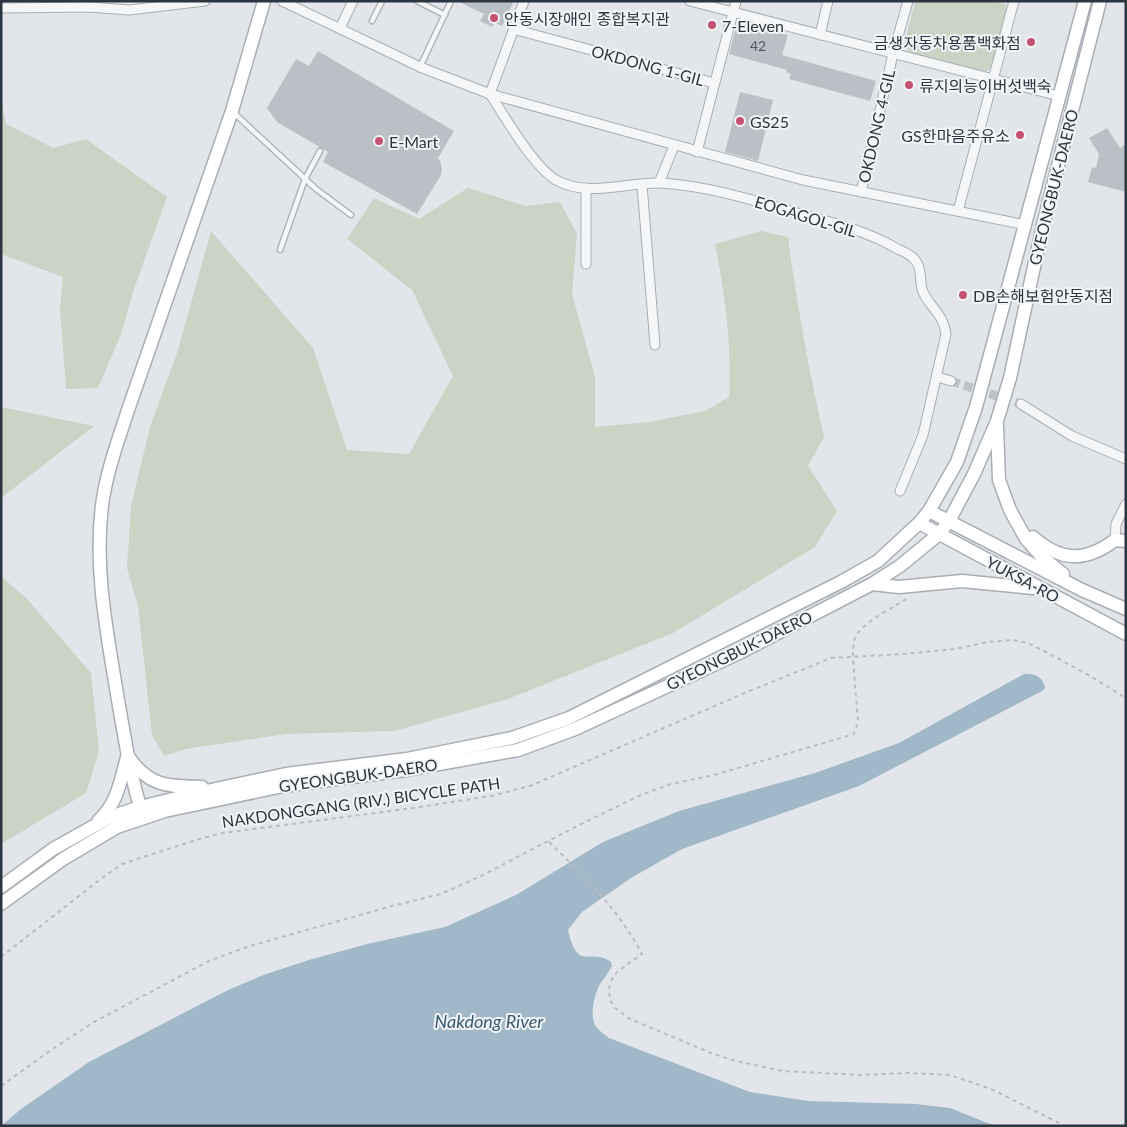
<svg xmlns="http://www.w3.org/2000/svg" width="1127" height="1127" font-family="Lato,'Noto Sans KR',sans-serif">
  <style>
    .green { fill: #cad3c4 }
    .water { fill: #a0b8c7 }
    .building { fill: #bac0c6 }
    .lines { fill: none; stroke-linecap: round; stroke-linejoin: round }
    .street-tunnel { stroke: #bec3c8; stroke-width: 9; stroke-dasharray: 9 4.5; stroke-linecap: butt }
    .lane-casing { stroke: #a8aeb4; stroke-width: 7 }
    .street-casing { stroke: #a8aeb4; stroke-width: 11 }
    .secondary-casing { stroke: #a8aeb4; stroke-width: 15 }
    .path { stroke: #b9bcc1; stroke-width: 2; stroke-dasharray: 4 4; stroke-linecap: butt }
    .lane { stroke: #f5f6f8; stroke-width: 4.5 }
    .street { stroke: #f5f6f8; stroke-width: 9 }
    .secondary { stroke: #fff; stroke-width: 12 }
    .poi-dot { fill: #c55173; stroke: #f2f5f7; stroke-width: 2 }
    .labels { text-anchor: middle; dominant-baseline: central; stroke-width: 4; stroke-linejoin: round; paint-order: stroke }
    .number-label { font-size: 14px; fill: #505862 }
    .poi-label { font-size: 16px; fill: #2c3640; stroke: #f2f5f7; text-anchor: start }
    .street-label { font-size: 16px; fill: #2c3640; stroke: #f2f5f7 }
    .water-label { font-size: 18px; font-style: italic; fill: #385a72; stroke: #f2f5f7 }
  </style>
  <rect width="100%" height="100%" fill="#e2e6ea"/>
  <g class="green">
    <polygon points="915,1 991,1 1005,4 1008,11 991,68 984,73 910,53 904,46"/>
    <polygon points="1,101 6,124 53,148 86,139 167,197 135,286 121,334 98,388 66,389 60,307 63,277 1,254"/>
    <path d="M468 188 526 206 560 202 577 234 572 294 595 377V427L649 422 705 411 729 397C732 345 725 295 715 244L761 231 788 237C797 305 809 371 824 437L808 466 837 511 815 547 673 633 508 699 394 731 286 734 185 749 164 756 152 735 138 606 127 568 131 506 150 427 178 350 211 231 313 348 347 450 409 454 453 376 412 290 347 239 374 198 419 219Z"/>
    <polygon points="1,407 94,426 1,498"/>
    <polygon points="1,576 28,600 91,673 99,752 86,793 1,844"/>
  </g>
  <path class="water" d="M1024 674C1033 673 1044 677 1045 688L1042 691 859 786 682 849 631 878 582 912 568 930C578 973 589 947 611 962L612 966C608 974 603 979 599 986 594 997 590 1014 595 1025 598 1030 604 1034 609 1038L750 1092 808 1101 916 1104 950 1108 995 1126H1L21 1109 89 1062 228 990 266 974 309 960 367 944 445 927 516 895 603 842 679 811 815 773 899 743Z"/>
  <g class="building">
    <polygon points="457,1 514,1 502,26 495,23 492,27 480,21 484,14"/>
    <polygon points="743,23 788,35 782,55 876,81 870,101 789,79 791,74 786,72 787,70 729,54 736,28"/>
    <polygon points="318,51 454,131 438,158 441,163 442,170 441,175 417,214 323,162 328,152 277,122 267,108 296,59 309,66"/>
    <polygon points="740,92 773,100 758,161 725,152"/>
    <polygon points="1107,128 1120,148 1126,144 1126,192 1088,182 1092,167 1096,168 1099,154 1089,138"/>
  </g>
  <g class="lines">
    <polyline class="street-tunnel" points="951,381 1021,404"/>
    <g class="lane-casing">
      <g id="lane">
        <polyline points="417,1 445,15"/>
        <polyline points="372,21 382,1"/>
        <polyline points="420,67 451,1"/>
        <polyline points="233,112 316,189 351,215"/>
        <polyline points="280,250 305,179 320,151"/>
      </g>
    </g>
    <g class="street-casing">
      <g id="street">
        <polyline points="282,1 420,67 490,94 803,180 1026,225"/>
        <polyline points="690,1 1059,96"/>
        <polyline points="1,8 89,7 129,10 205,1"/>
        <polyline points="340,28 353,1"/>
        <polyline points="513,29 714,83"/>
        <polyline points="820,35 828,1"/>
        <path d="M490 94C505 117 533 166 556 180 588 198 626 182 660 183 711 186 759 202 808 216 838 224 868 232 896 248 901 251 908 253 912 257 924 267 918 279 923 292 931 309 943 313 946 334L923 435 900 491"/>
        <polyline points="490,94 524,1"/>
        <polyline points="697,152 736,1"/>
        <polyline points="659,183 674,146"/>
        <polyline points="642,185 655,345"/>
        <polyline points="861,192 893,54 908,1"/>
        <polyline points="958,211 1014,1"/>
        <polyline points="586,264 586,188"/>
        <polyline points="937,377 951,381"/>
        <polyline points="1021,404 1072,436 1126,459"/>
        <polyline points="1115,540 1116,524 1126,504"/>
      </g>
    </g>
    <g class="secondary-casing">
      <g id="secondary">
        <polyline points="997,426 999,480 1010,510 1026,539 1043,558 1063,574"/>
        <polyline points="929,511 1082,590 1126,609"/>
        <polyline points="919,523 1126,634"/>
        <path d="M1033 537C1061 562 1086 562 1115 540L1126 541"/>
        <polyline points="872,584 899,587 962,581 1033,588"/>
        <path d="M130 759C151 788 170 786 202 787"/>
        <path d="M142 813C130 775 124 734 117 694 107 633 94 568 102 506 106 473 118 441 128 410L232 111 264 1"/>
        <path d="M99 820C117 804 121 780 127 757"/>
        <polyline points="1,887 53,849 110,817 140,807 197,793 286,774 407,759 512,738 569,718 841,582 878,561 919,523 929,511 957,462 976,407 1085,1"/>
        <polyline points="1,904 63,859 117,827 165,811 283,786 405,770 518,750 575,729 739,653 872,584 900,566 939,534 949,521 974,474 997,421 1010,378 1043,225 1100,1"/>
      </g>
    </g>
    <g class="path">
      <path d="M549 842C584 876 619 910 642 954L617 972 611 981 609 989 610 1000 615 1008 630 1019 711 1053 732 1060 783 1071 860 1075 907 1073 950 1075 991 1089 1065 1126"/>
      <polyline points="1,957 102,878 122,864 199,839 223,833 413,808 491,796 530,786 747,692 831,658 904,654 955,649 988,642 1013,640 1028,643 1046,652 1090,676 1126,698"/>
      <path d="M1 1086 54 1048 94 1022 211 960 250 946 392 906 441 894 481 876 579 825 641 795 671 784 714 775 854 734 858 723 853 658C853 651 853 645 855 638 861 623 894 607 908 598"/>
    </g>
    <use href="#lane" class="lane"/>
    <use href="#street" class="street"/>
    <use href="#secondary" class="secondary"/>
  </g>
  <g class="poi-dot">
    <circle cx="494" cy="18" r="5"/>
    <circle cx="712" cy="25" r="5"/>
    <circle cx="1031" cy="42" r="5"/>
    <circle cx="909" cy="85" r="5"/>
    <circle cx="740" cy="121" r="5"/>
    <circle cx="1020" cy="135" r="5"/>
    <circle cx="379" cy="141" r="5"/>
    <circle cx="963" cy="295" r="5"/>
  </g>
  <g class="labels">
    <g class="number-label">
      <text x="758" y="45">42</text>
    </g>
    <g class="poi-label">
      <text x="504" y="18">안동시장애인 종합복지관</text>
      <text x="722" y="25">7-Eleven</text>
      <text x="1021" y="42" text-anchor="end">금생자동차용품백화점</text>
      <text x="919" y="85">류지의능이버섯백숙</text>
      <text x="750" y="121">GS25</text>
      <text x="1010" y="135" text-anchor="end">GS한마음주유소</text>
      <text x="389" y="141">E-Mart</text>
      <text x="973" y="295">DB손해보험안동지점</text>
    </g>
    <g class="street-label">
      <text transform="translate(648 65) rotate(15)">OKDONG 1-GIL</text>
      <text transform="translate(876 126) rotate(-77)">OKDONG 4-GIL</text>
      <text transform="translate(1053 187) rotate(-76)">GYEONGBUK-DAERO</text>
      <text transform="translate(806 216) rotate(17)">EOGAGOL-GIL</text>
      <text transform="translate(1023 579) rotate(28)">YUKSA-RO</text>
      <text transform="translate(739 650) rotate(-26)">GYEONGBUK-DAERO</text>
      <text transform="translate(358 775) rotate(-8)">GYEONGBUK-DAERO</text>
      <text transform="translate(361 802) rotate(-8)">NAKDONGGANG (RIV.) BICYCLE PATH</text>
    </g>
    <g class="water-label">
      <text x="489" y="1021">Nakdong River</text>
    </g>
  </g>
  <rect width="1127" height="1127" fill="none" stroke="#2c3640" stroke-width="5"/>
</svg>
